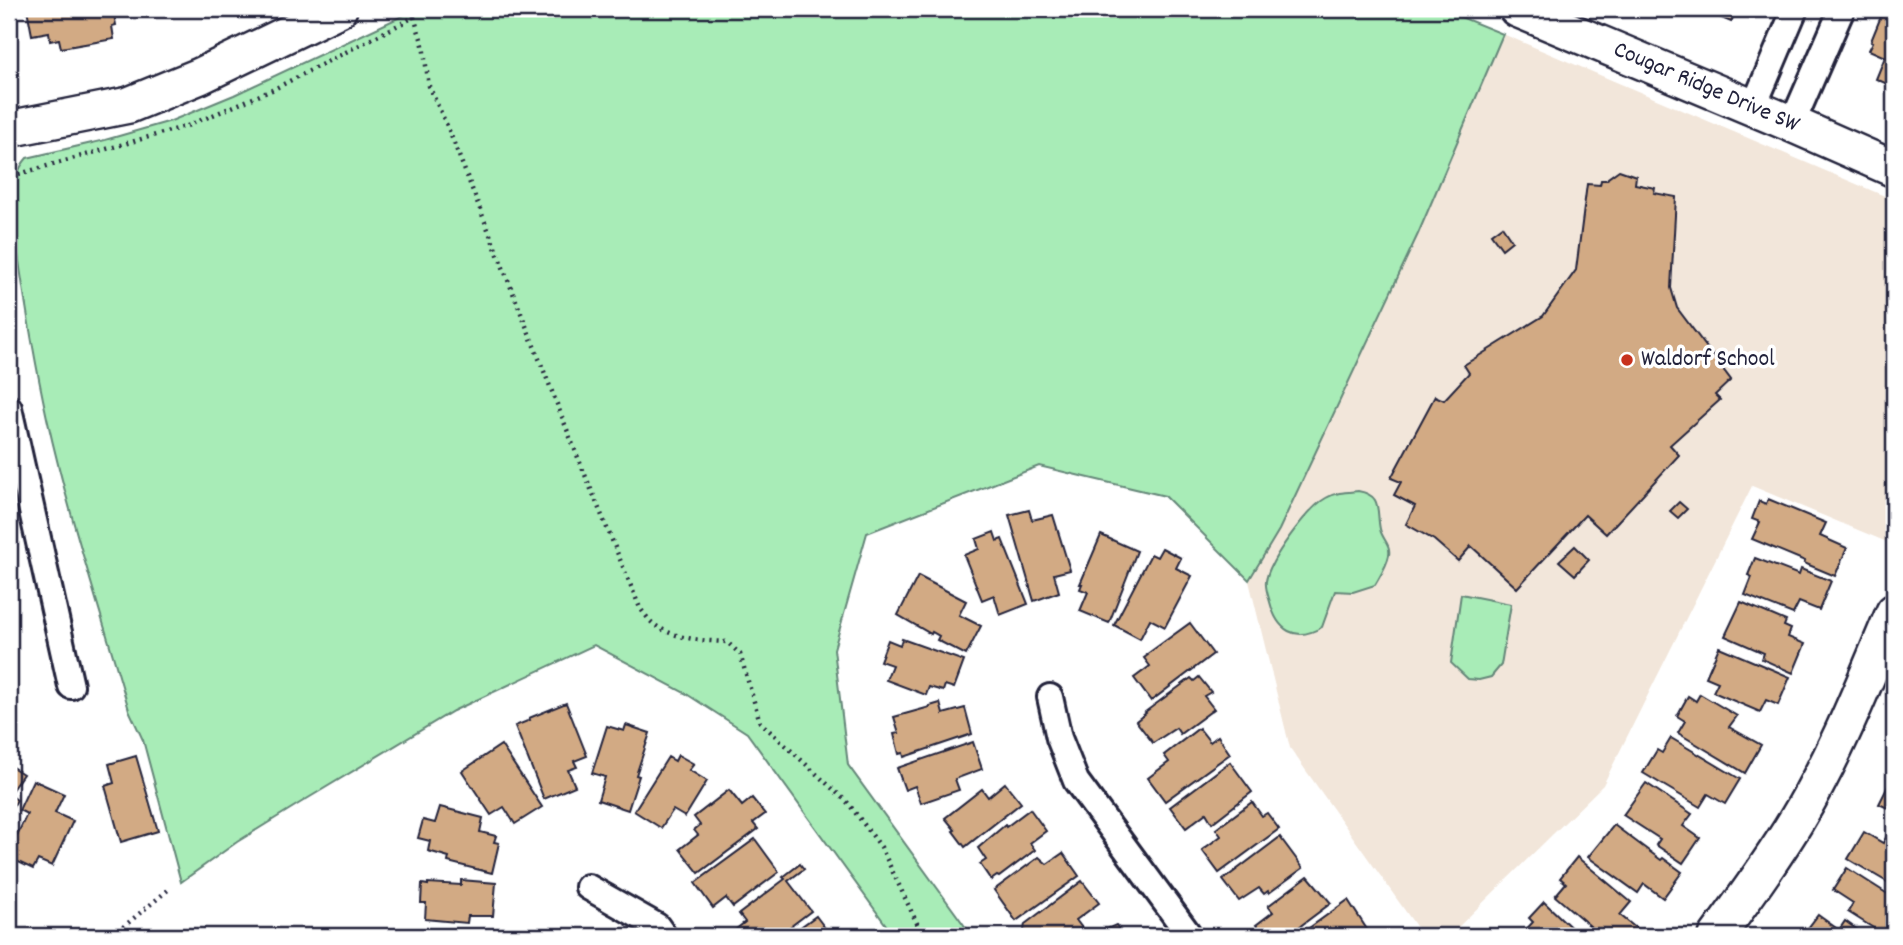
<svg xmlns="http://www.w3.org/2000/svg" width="1903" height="945" font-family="Dekko,sans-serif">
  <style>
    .built { fill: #f2e6da }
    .green { fill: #a8ecb7; stroke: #658779; stroke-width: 2 }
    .building { fill: #d2aa84; stroke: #22223b; stroke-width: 2 }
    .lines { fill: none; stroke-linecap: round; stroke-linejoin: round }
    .street-casing { stroke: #22223b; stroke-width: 30 }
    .secondary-casing { stroke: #22223b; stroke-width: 40 }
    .path { stroke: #22223b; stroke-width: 4.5; stroke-dasharray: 2 5; stroke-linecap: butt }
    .street { stroke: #fff; stroke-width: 24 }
    .secondary { stroke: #fff; stroke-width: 35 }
    .poi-dot { fill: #c8321e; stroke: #fff; stroke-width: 2.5 }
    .labels { text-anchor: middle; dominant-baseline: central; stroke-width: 7; stroke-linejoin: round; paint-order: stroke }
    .street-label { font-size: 24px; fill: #22223b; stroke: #fff }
    .poi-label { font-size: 24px; fill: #22223b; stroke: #fff; text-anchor: start }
  </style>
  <rect width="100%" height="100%" fill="#fff"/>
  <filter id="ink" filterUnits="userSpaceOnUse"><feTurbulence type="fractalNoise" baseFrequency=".0143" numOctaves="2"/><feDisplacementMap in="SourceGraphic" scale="14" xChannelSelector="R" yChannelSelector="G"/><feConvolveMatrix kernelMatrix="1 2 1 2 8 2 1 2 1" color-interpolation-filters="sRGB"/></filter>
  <g filter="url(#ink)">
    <polygon class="built" points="1503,34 1894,200 1894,525 1887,542 1752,486 1603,785 1449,936 1423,936 1290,748 1249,581 1279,530 1418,234"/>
    <g class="green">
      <path d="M417 9H1441L1503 34 1418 234 1279 530 1249 580 1165 496 1039 466 867 533 834 649 848 765 972 936H894L747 733 685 693 594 645 453 711 300 803 237 842 181 882 143 740 129 710C101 613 69 517 47 418 31 345 20 272 10 198 13 184 18 168 27 158L105 140 171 121 234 95Z"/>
      <path d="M1358 491C1383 495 1376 511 1380 529 1382 539 1391 544 1389 555 1387 566 1380 576 1375 585L1353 592 1335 591 1322 627C1295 643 1277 630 1270 602 1268 595 1265 588 1266 581 1269 560 1308 508 1326 498 1336 492 1347 492 1358 491Z"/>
      <polygon points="1461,594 1511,604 1501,665 1491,677 1479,680 1468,679 1451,663"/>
    </g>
    <g class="building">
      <polygon points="27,9 113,9 116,25 112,26 114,39 61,48 59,39 50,41 49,32 32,35"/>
      <polygon points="1700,9 1737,9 1731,22"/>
      <polygon points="1884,9 1894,9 1894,87 1876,79 1885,57 1869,50 1873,42 1871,41"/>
      <polygon points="1619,170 1636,176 1635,184 1655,188 1654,193 1676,197 1671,288 1677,308 1731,380 1715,395 1720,400 1670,445 1679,455 1606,534 1585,515 1517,588 1471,546 1458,561 1434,540 1406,524 1415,506 1394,495 1401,482 1391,478 1435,396 1444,400 1469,373 1464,365 1543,316 1576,270 1587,184 1600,185 1601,180 1607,180 1608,178"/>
      <polygon points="1502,226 1512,241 1502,249 1491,234"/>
      <polygon points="1768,499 1826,523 1820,536 1847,548 1835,576 1804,563 1805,561 1752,539 1760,522 1752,519 1759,501 1766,504"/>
      <polygon points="1679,502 1687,509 1678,518 1670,511"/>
      <polygon points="1029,510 1032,520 1053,515 1070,570 1054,574 1059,592 1034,601 1009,515"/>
      <polygon points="994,532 997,541 1002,539 1028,604 1000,615 994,595 982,600 964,555 979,549 976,539"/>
      <polygon points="1101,535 1137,551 1109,623 1080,611 1088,592 1080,589 1082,584 1080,584"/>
      <polygon points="1575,546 1589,560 1575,575 1559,561"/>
      <polygon points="1162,548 1181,558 1176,568 1192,576 1165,627 1150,619 1140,639 1114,625 1151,554 1157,557"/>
      <polygon points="1755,558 1799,575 1801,569 1831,581 1819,610 1799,602 1793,614 1745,595 1752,577 1748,575"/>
      <polygon points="918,576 966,601 959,615 981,626 966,655 937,640 939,636 932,632 931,634 898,615"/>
      <polygon points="1741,602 1786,621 1784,626 1791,629 1788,637 1805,644 1793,673 1762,659 1764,653 1725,636"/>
      <polygon points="1190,623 1213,654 1151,701 1134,678 1150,666 1144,658 1148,655 1147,654"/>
      <polygon points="902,639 964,661 954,688 945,685 943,691 929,687 926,695 886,680 892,665 880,661 888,640 900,645"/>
      <polygon points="1719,647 1790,677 1778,705 1766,700 1760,712 1713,692 1718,682 1706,677"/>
      <polygon points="1199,677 1211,692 1204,696 1214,709 1180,734 1176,728 1153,743 1136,721 1146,713 1145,712 1191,678 1194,681"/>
      <polygon points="1700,694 1737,716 1729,727 1761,745 1745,773 1678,733 1685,721 1677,716 1688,696 1696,701"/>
      <polygon points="566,703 587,756 574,761 577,767 568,770 575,786 544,799 515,726 530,720 529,718"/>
      <polygon points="940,703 943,714 965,708 972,734 904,757 903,753 899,754 894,734 899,733 894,717 930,707 930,706"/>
      <polygon points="626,725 650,733 636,775 639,776 628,810 598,800 605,777 592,773 607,726 624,731"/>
      <polygon points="1199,728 1210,742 1218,736 1230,754 1165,801 1148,778 1169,762 1164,755"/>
      <polygon points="1671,738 1740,779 1725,804 1708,794 1700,807 1643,773 1657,750 1662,753"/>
      <polygon points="973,742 982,769 955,779 959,790 921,803 915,786 905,790 897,768"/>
      <polygon points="501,745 542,807 515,824 504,807 491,815 462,771"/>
      <polygon points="678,755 694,764 689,770 707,781 685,817 673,810 661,828 634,811 668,757 675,761"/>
      <polygon points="136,756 158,831 121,842 105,786 114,783 109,764"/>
      <polygon points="1230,762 1252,792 1212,823 1206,813 1186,828 1170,807"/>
      <polygon points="9,765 23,774 9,794 17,800 9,813"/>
      <polygon points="1892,778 1894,779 1894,811 1879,804"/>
      <polygon points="33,780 64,794 55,813 73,821 52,866 38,860 33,869 14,860 17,851 11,848 27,814 19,810"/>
      <polygon points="1005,783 1021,803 965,847 953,831 955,830 945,818 982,789 988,797"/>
      <polygon points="1646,783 1692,814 1683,826 1700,838 1683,863 1656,845 1660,839 1623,815"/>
      <polygon points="729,790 742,806 752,798 765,814 753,823 758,829 699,873 680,849 698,835 694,830 700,825 694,817"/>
      <polygon points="1252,802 1262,816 1267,813 1279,829 1219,873 1202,850 1221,836 1216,829"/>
      <polygon points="440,807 483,818 480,832 496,836 494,842 499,843 492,873 448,862 449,857 428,851 430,841 418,838 423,820 435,823"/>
      <polygon points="1030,809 1046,831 1030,843 1035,850 999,877 997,876 991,880 980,864 986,860 978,848 1005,825 1006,827"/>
      <polygon points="1614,825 1661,860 1663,858 1682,872 1663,898 1644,884 1638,893 1588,857"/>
      <polygon points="1864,832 1883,843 1889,832 1894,836 1894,886 1848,859"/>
      <polygon points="1280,837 1303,868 1269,893 1268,891 1264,894 1259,888 1239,901 1223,880"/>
      <polygon points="755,839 779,872 733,907 726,898 713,908 695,883"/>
      <polygon points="1063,853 1079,876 1016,921 994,890 1039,857 1047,864"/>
      <polygon points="1577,857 1631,902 1620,915 1637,929 1631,936 1599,936 1588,927 1590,926 1555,896 1566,883 1560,878"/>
      <polygon points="800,864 804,869 788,881 811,911 778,936 732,936 730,934 745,922 739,914 785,879 783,877"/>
      <polygon points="1847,868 1894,898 1894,924 1886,936 1848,912 1853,903 1833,890"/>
      <polygon points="1308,876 1331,903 1287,936 1265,936 1256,925 1273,912 1268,906"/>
      <polygon points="461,880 496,883 493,916 468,916 467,923 425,919 426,903 421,903 422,884 428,885 428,883 461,885"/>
      <polygon points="1082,881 1099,903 1076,920 1082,928 1071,936 1029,936 1024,930 1025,924"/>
      <polygon points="1348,900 1368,931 1361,936 1298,936"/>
      <polygon points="1544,902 1580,936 1583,933 1586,936 1520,936 1533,922 1529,918"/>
      <polygon points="1818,915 1839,930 1845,921 1866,936 1802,936"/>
      <polygon points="816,916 831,936 788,936"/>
      <polygon points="1116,925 1125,936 1099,936 1109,928"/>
    </g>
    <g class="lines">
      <g class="street-casing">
        <g id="street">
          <polyline points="1753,108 1795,9"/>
          <polyline points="1792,124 1842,9"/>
          <polyline points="9,408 71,686"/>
          <polyline points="1050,697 1059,738 1076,781 1190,936"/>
          <polyline points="588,887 657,926 664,936"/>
        </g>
      </g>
      <g class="secondary-casing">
        <g id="secondary">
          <polyline points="1517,9 1792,124 1894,169"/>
          <polyline points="9,129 129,105 200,76 339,9"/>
          <path d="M1717 936C1744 899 1772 861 1796 821 1836 755 1864 683 1894 612"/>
        </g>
      </g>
      <g class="path">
        <polyline points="411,9 414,17"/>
        <path d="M12 176 187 126 272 90 414 17 423 45 429 86 448 128 581 465 640 608C644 613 649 621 655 625 675 639 704 641 727 642L740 654 760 722 848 803 881 847 923 936"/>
        <polyline points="112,936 168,890"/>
      </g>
      <use href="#street" class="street"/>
      <use href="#secondary" class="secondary"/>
    </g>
  </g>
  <circle class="poi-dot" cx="1627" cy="360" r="7"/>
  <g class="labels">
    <g class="street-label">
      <text transform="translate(1706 88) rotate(23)">Cougar Ridge Drive SW</text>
    </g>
    <g class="poi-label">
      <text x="1641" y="360">Waldorf School</text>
    </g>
  </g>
  <rect width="1903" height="945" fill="none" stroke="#fff" stroke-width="35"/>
  <rect x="18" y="18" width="1868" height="910" fill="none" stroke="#22223b" stroke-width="2.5" filter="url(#ink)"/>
</svg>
